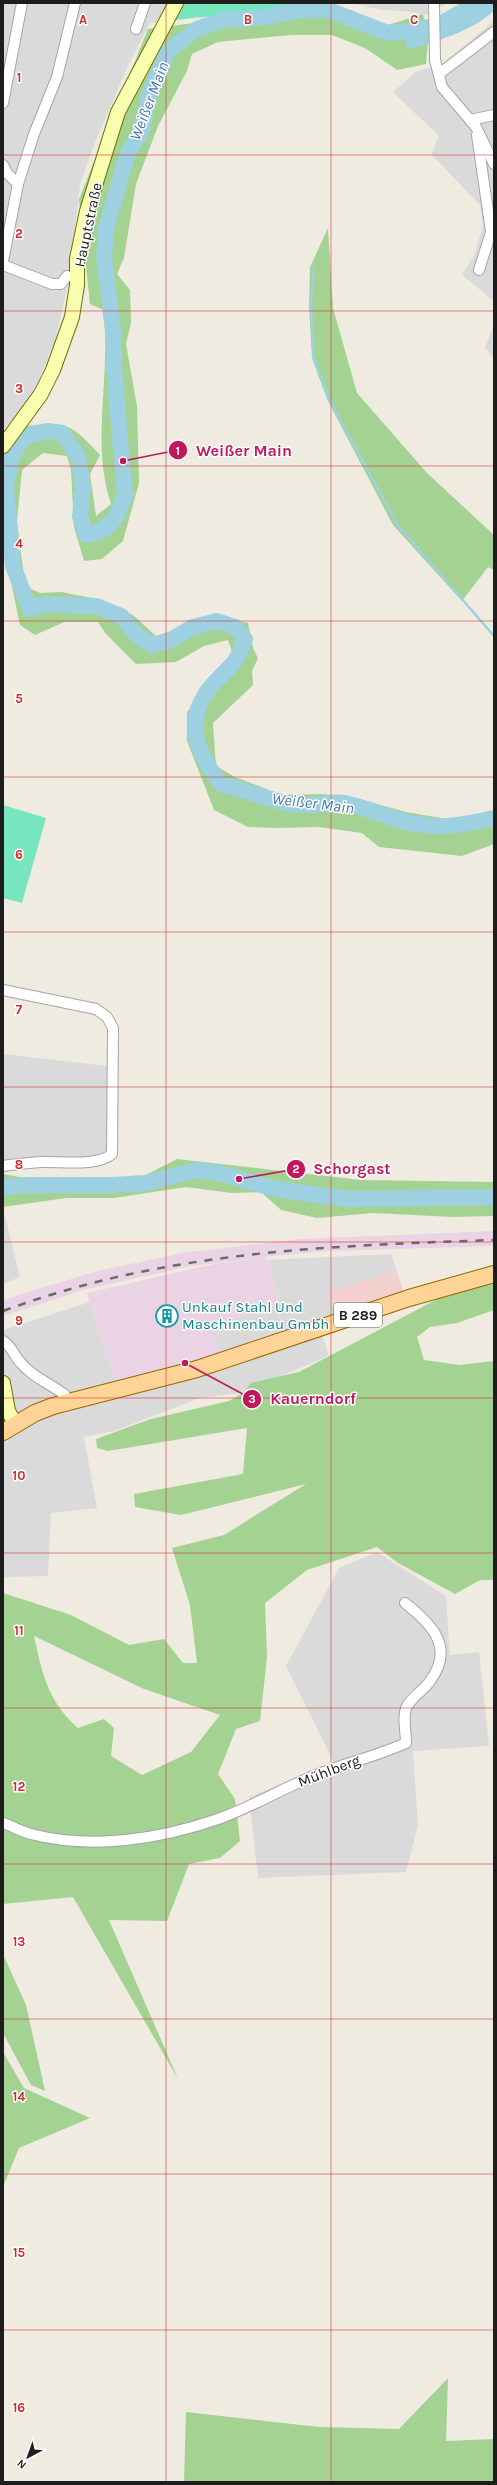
<svg xmlns="http://www.w3.org/2000/svg" width="497" height="2485" font-family="Karla,sans-serif">
  <style>
    .residential { fill: #dbdada }
    .commercial { fill: #f2d1cf }
    .industrial { fill: #e9d3e4 }
    .forest { fill: #a4d292; fill-rule: evenodd }
    .pitch { fill: #77e6be }
    .water { fill: #9dd0e1 }
    .lines { fill: none; stroke-linecap: round; stroke-linejoin: round }
    .stream { stroke: #9dd0e1; stroke-width: 2.5 }
    .river { stroke: #9dd0e1; stroke-width: 16 }
    .street-casing { stroke: #a4a4a4; stroke-width: 12 }
    .secondary-casing { stroke: #687700; stroke-width: 16 }
    .primary-casing { stroke: #956700; stroke-width: 18 }
    .street { stroke: #fff; stroke-width: 10 }
    .secondary { stroke: #f9ffaf; stroke-width: 14 }
    .primary { stroke: #ffd496; stroke-width: 16 }
    .rail { stroke: #6b6b6b; stroke-width: 2.5; stroke-dasharray: 8 8; stroke-linecap: butt }
    .grid { fill: none; stroke: #d62828; stroke-width: 1; stroke-opacity: 0.55 }
    .labels { text-anchor: middle; dominant-baseline: central; stroke-width: 3; stroke-linejoin: round; paint-order: stroke }
    .shield { fill: #fff; stroke: #616161; stroke-width: 1 }
    .shield-label { font-size: 14px; font-weight: bold; fill: #1d1d1d }
    .street-label { font-size: 15px; fill: #1d1d1d; stroke: #fff }
    .culture-label { font-size: 15px; fill: #0d838f; stroke: #fff; text-anchor: start }
    .water-label { font-size: 16px; font-style: italic; fill: #4178b5; stroke: #fff }
    .grid-label { font-size: 13px; text-anchor: middle; font-weight: bold; fill: #d62828; stroke: #fff; stroke-width: 3; stroke-linejoin: round; paint-order: stroke }
    .leader { fill: none; stroke: #c2185b; stroke-width: 1.5 }
    .callout-dot { fill: #c2185b; stroke: #fff; stroke-width: 1.5 }
    .mark-label { font-size: 12px; text-anchor: middle; font-weight: bold; fill: #fff }
    .callout-label { font-size: 16px; text-anchor: middle; font-weight: bold; fill: #c2185b; stroke: #fff; stroke-width: 3; stroke-linejoin: round; paint-order: stroke }
  </style>
  <rect width="100%" height="100%" fill="#efebe1"/>
  <g class="residential">
    <polygon points="3,3 339,3 150,23 128,66 96,140 80,184 71,271 55,341 30,400 3,430"/>
    <polygon points="351,3 448,3 425,15 405,11 381,10"/>
    <polygon points="494,21 494,301 462,275 474,256 483,226 480,205 431,154 439,136 393,92 417,71 441,65"/>
    <polygon points="494,325 494,359 485,347"/>
    <polygon points="3,1054 107,1066 110,1158 3,1170"/>
    <polygon points="3,1208 20,1277 3,1284"/>
    <polygon points="391,1254 397,1271 337,1315 318,1322 329,1356 240,1393 200,1398 114,1431 84,1437 97,1508 51,1513 48,1576 3,1577 3,1330 90,1302 116,1386 214,1325 280,1303 267,1260"/>
    <polygon points="377,1552 446,1596 450,1655 479,1652 489,1746 413,1751 418,1825 406,1872 258,1878 249,1797 334,1763 286,1666 339,1568"/>
  </g>
  <polygon class="commercial" points="397,1271 404,1293 337,1315 330,1291"/>
  <g class="industrial">
    <polygon points="494,1231 494,1246 329,1251 272,1256 186,1267 83,1290 3,1316 3,1301 21,1294 98,1271 182,1253 300,1239"/>
    <polygon points="266,1257 280,1303 214,1325 222,1355 116,1386 87,1293 214,1264"/>
  </g>
  <g class="forest">
    <path d="M302 9 351 10 385 26 423 14 428 40 426 64 397 70 365 48 332 35H291L218 42 192 54 187 71 158 126 136 184 124 258 117 274 130 290 131 323 126 344 137 406 139 483 123 541 102 559 84 561 74 527 71 470 67 456 43 453 22 470 17 521 25 586 40 593 61 592 97 599 133 615 156 636 215 616 248 623 253 648 258 658 252 671 253 685 213 723 216 766 235 777 282 795 322 794 359 799 406 812 453 820 494 811V844L462 856 379 847 362 833 319 827 277 828 248 827 214 810 187 741V712L233 654 228 640 204 646 176 662 136 664 106 634 98 622H64L35 635 20 625 3 543V452L11 428C61 423 65 416 100 455L90 474 96 516 111 504C90 442 112 373 103 310L90 304 79 199 148 29Z"/>
    <polygon points="328,228 333,308 357,393 427,473 494,535 494,570 488,567 462,601 393,525 327,399 312,358 309,306 310,267"/>
    <polygon points="177,1159 361,1180 494,1182 494,1216 453,1217 373,1213 317,1218 281,1210 261,1192 232,1193 186,1187 114,1198 66,1198 3,1207 3,1174 36,1180 77,1177 95,1181 138,1179"/>
    <path d="M494 1283V1310L457 1323 430 1327 417 1337 424 1360 460 1365 494 1361V1580H480L455 1594 398 1563 377 1547 307 1570 265 1603 267 1657 260 1721 236 1729 218 1774 235 1799 240 1841 220 1858 189 1864 167 1921 109 1920 178 2079 73 1897 3 1904V1593L71 1615 129 1645 164 1639 183 1663H197L190 1605 172 1548 224 1535 306 1484 181 1515 135 1507 134 1494 243 1474 247 1428 108 1451 97 1448 96 1439 151 1419 229 1401 243 1393 251 1383 299 1372 447 1294ZM34 1636 144 1689 220 1715 191 1752 142 1775 111 1756 114 1728 104 1719 78 1728C48 1702 42 1673 34 1636Z"/>
    <polygon points="3,1954 26,2005 45,2091 31,2085 3,2033"/>
    <polygon points="3,2052 24,2088 90,2118 19,2148 3,2187"/>
    <polygon points="448,2378 446,2441 494,2439 494,2482 184,2482 186,2412 319,2427 399,2429"/>
  </g>
  <g class="pitch">
    <polygon points="182,3 294,3 294,8 172,20"/>
    <polygon points="3,805 46,818 22,903 3,898"/>
  </g>
  <path class="water" d="M461 3H494V11C470 32 437 41 407 50L405 30 423 25Z"/>
  <g class="lines">
    <polyline class="stream" points="314,267 311,306 314,358 329,399 397,524 494,636"/>
    <g class="river">
      <path d="M425 27 417 31 388 33 328 10H300L266 17 223 20 197 29 168 51 149 95 142 130 128 153 106 228 104 258 114 338V369L125 496 116 517 105 529 86 535 80 516 83 488 78 456 62 433 47 431 24 437 11 458 6 488 13 566 30 609 44 604 96 606 121 616 137 635 152 645 169 641 193 627 217 621 235 627 245 639C242 646 239 655 235 661 226 672 214 681 206 693 183 728 200 756 221 784 249 790 275 804 304 805 317 806 330 801 343 803 368 807 391 820 416 824 444 829 467 824 494 818"/>
      <polyline points="3,1188 26,1185 112,1185 145,1183 198,1170 219,1173 276,1189 348,1199 494,1197"/>
    </g>
    <g class="street-casing">
      <g id="street">
        <polyline points="434,3 435,60 442,87 476,127 494,164"/>
        <polyline points="136,29 145,3"/>
        <polyline points="439,74 494,32"/>
        <polyline points="3,103 22,3"/>
        <polyline points="470,120 494,115"/>
        <polyline points="477,135 491,232 479,270"/>
        <polyline points="3,165 7,173 18,184"/>
        <polyline points="3,261 18,184 34,134 57,77 75,3"/>
        <polyline points="3,265 52,284 61,284 67,276"/>
        <path d="M3 990 96 1009 107 1017 113 1028 112 1154C97 1167 60 1161 41 1162 28 1163 15 1164 3 1166"/>
        <path d="M3 1341C12 1346 14 1356 21 1363 33 1378 50 1383 65 1395L67 1402"/>
        <path d="M3 1823C12 1826 22 1832 31 1834 92 1850 160 1839 218 1819 250 1808 279 1790 309 1778 341 1764 375 1757 406 1743 406 1732 402 1716 407 1706 412 1697 424 1690 430 1681 455 1648 432 1624 405 1603"/>
      </g>
    </g>
    <g class="secondary-casing">
      <g id="secondary">
        <polyline points="3,446 41,394 53,370 72,317 77,285 77,259 87,211 118,112 176,3"/>
        <polyline points="3,1383 8,1411 15,1423"/>
      </g>
    </g>
    <g class="primary-casing">
      <polyline id="primary" points="3,1432 35,1413 53,1406 197,1369 409,1298 494,1274"/>
    </g>
    <use href="#street" class="street"/>
    <use href="#secondary" class="secondary"/>
    <use href="#primary" class="primary"/>
    <path class="rail" d="M3 1311C165 1251 324 1246 494 1240"/>
  </g>
  <path class="grid" d="M166 3V2482M331 3V2482M3 155H494M3 311H494M3 466H494M3 621H494M3 777H494M3 932H494M3 1087H494M3 1242H494M3 1398H494M3 1553H494M3 1708H494M3 1864H494M3 2019H494M3 2174H494M3 2330H494"/>
  <defs>
    <g id="building-ring" transform="scale(1.15)"><circle r="9.5" fill="#fff" stroke="#0f9aa8" stroke-width="1.5"/><path d="M-4-6H4V6H1V3H-1V6H-4ZM-2.5-4.3h1.7v1.8h-1.7ZM.8-4.3h1.7v1.8H.8ZM-2.5-1h1.7V.8h-1.7ZM.8-1h1.7V.8H.8Z" fill="#0f9aa8"/></g>
  </defs>
  <g fill-rule="evenodd">
    <use href="#building-ring" x="167" y="1316"/>
  </g>
  <g class="labels">
    <rect class="shield" x="334" y="1303" width="48" height="24" rx="3"/>
    <g class="shield-label">
      <text x="358" y="1315">B 289</text>
    </g>
    <g class="street-label">
      <text transform="translate(88 225) rotate(-78)">Hauptstraße</text>
      <text transform="translate(329 1771) rotate(-21)">Mühlberg</text>
    </g>
    <g class="culture-label">
      <text x="182" y="1307">Unkauf Stahl Und<tspan x="182" dy="17">Maschinenbau Gmbh</tspan></text>
    </g>
    <g class="water-label">
      <text transform="translate(149 101) rotate(-69)">Weißer Main</text>
      <text transform="translate(313 803) rotate(7)">Weißer Main</text>
    </g>
  </g>
  <g class="grid-label">
    <text x="83" y="24">A</text>
    <text x="248" y="24">B</text>
    <text x="414" y="24">C</text>
    <text x="19" y="82">1</text>
    <text x="19" y="238">2</text>
    <text x="19" y="393">3</text>
    <text x="19" y="548">4</text>
    <text x="19" y="703">5</text>
    <text x="19" y="859">6</text>
    <text x="19" y="1014">7</text>
    <text x="19" y="1169">8</text>
    <text x="19" y="1325">9</text>
    <text x="19" y="1480">10</text>
    <text x="19" y="1635">11</text>
    <text x="19" y="1791">12</text>
    <text x="19" y="1946">13</text>
    <text x="19" y="2101">14</text>
    <text x="19" y="2257">15</text>
    <text x="19" y="2412">16</text>
  </g>
  <path class="leader" d="M123 461L178 450M239 1179L296 1169M185 1363L252 1399"/>
  <g class="callout-dot">
    <circle cx="123" cy="461" r="4"/>
    <circle cx="239" cy="1179" r="4"/>
    <circle cx="185" cy="1363" r="4"/>
    <circle cx="178" cy="450" r="10"/>
    <circle cx="296" cy="1169" r="10"/>
    <circle cx="252" cy="1399" r="10"/>
  </g>
  <g class="mark-label">
    <text x="178" y="455">1</text>
    <text x="296" y="1173">2</text>
    <text x="252" y="1403">3</text>
  </g>
  <g class="callout-label">
    <text x="244" y="456">Weißer Main</text>
    <text x="352" y="1174">Schorgast</text>
    <text x="313" y="1404">Kauerndorf</text>
  </g>
  <rect width="497" height="2485" fill="none" stroke="#1d1d1d" stroke-width="8"/>
  <g transform="translate(28 2457) rotate(221)" stroke="#ffffff" stroke-width="3" paint-order="stroke">
  <path d="M0-3L7 15L0 10L-7 15Z" fill="#1d1d1d"/>
  <text y="-6" font-size="11" font-weight="bold" text-anchor="middle" fill="#1d1d1d">N</text>
  </g>
</svg>
